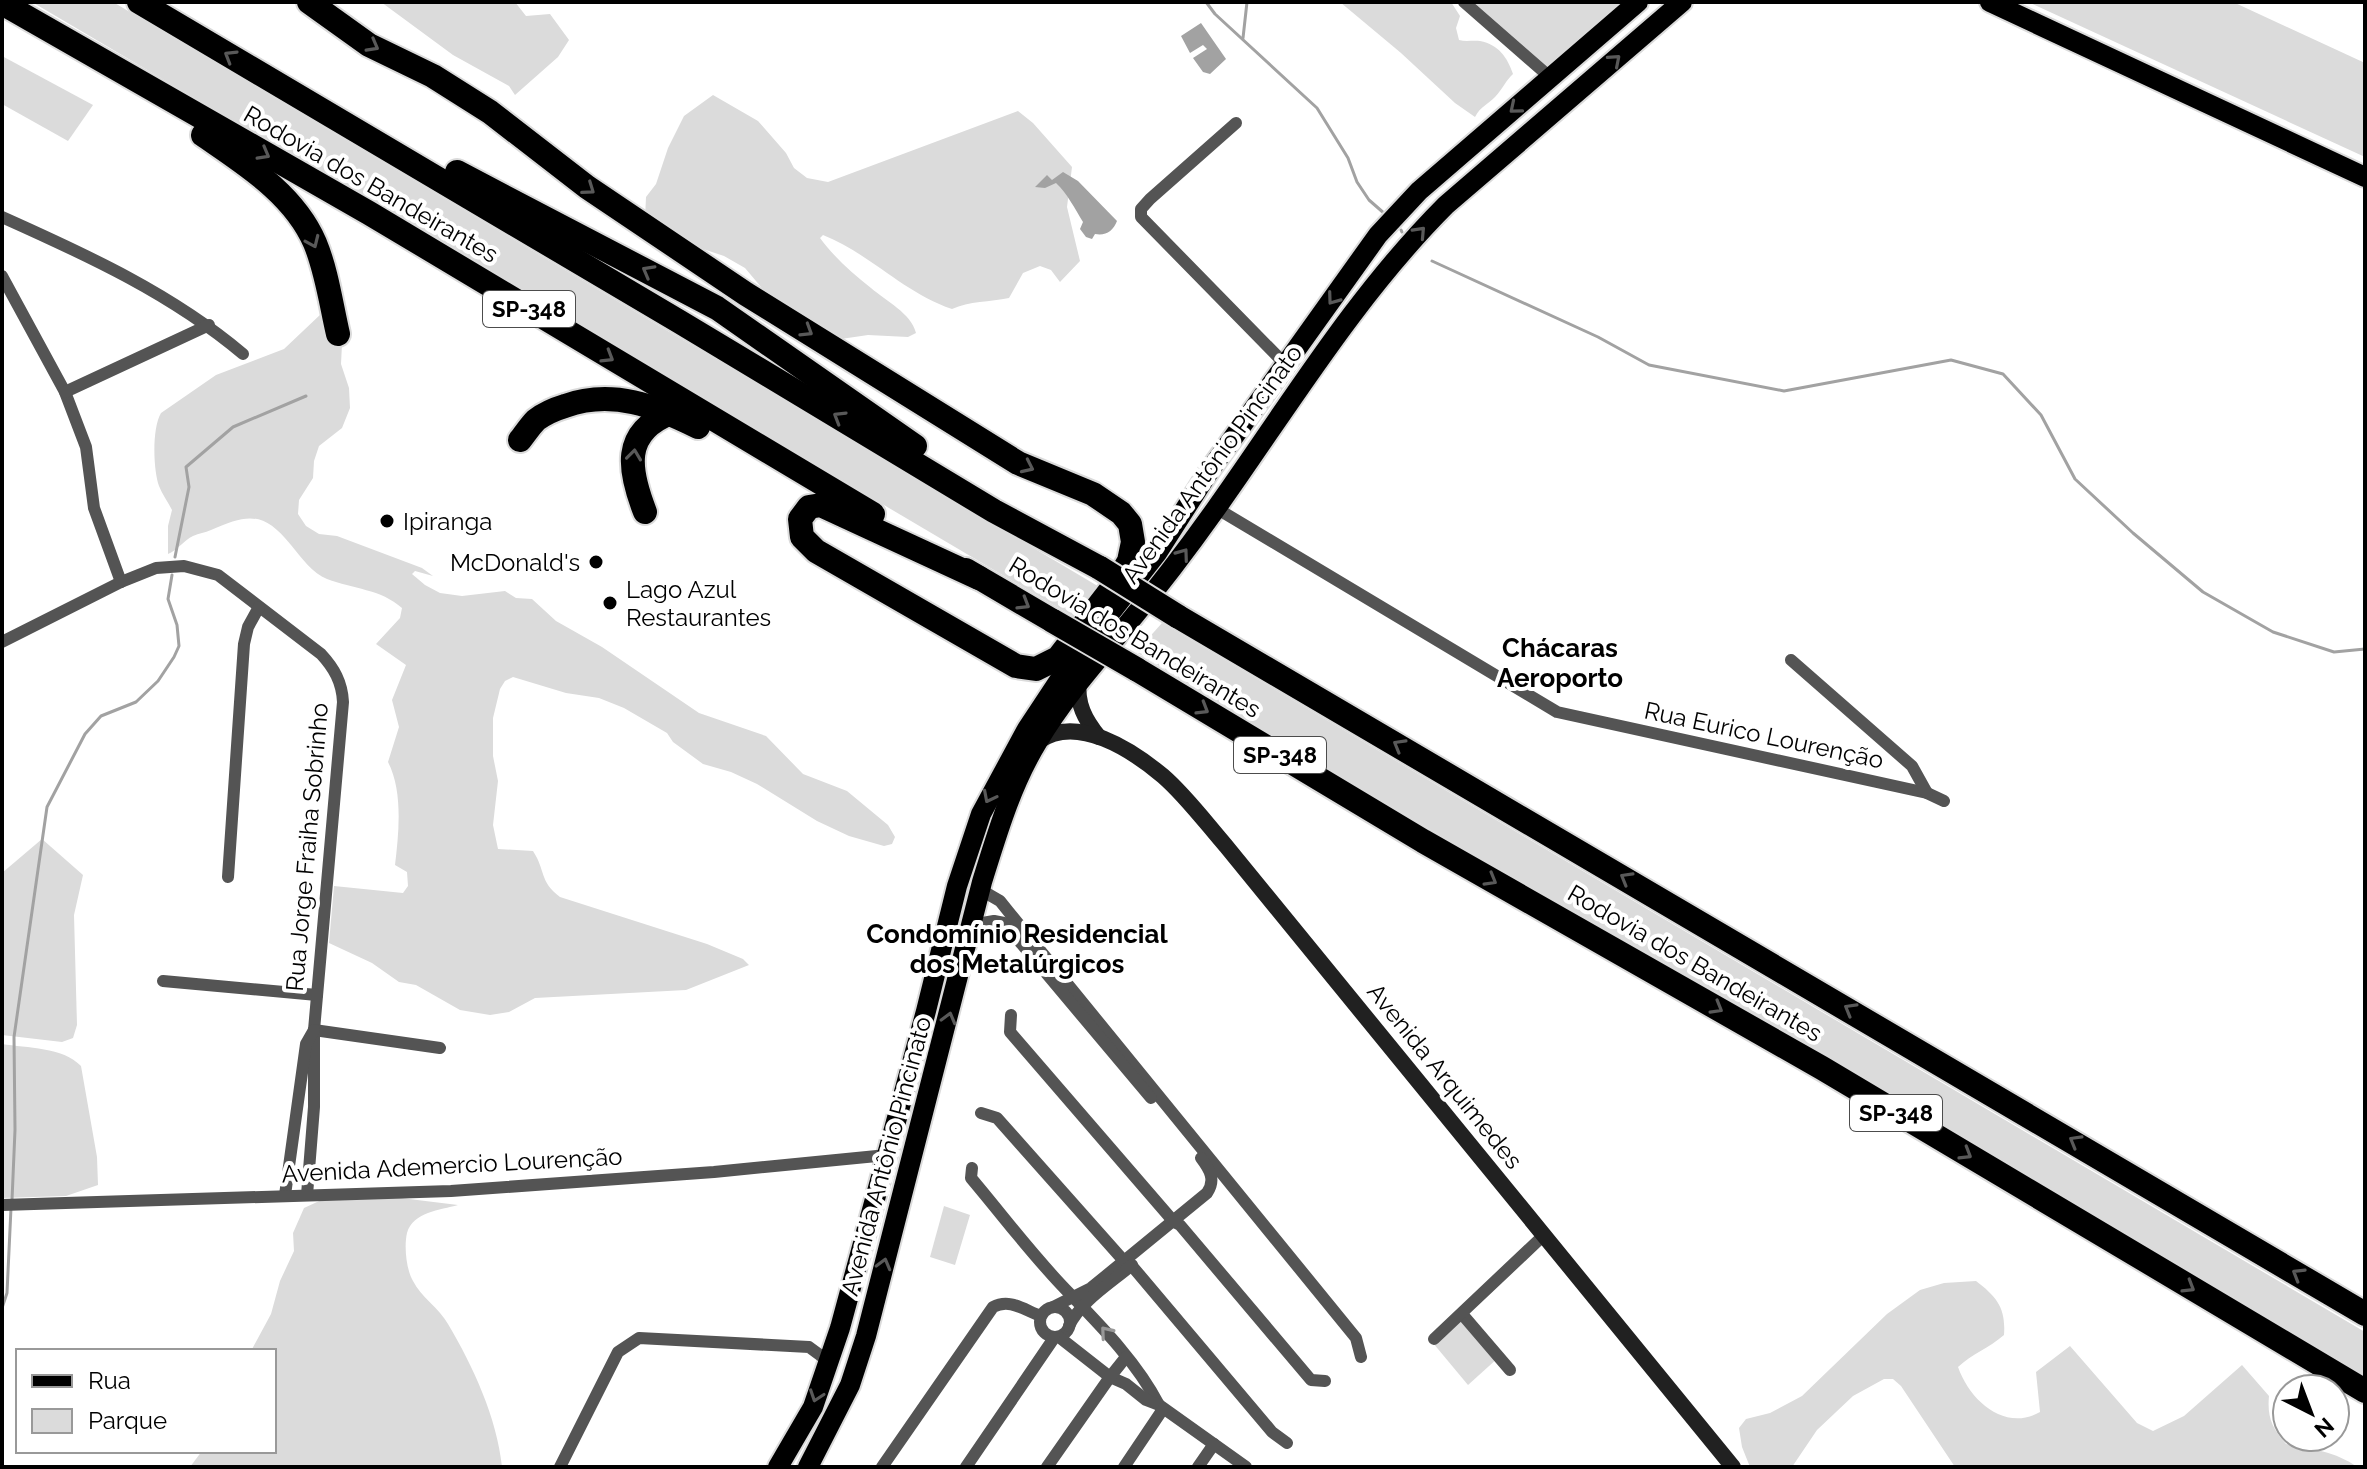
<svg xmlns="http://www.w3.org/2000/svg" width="2367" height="1469" font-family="Raleway,sans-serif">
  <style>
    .green { fill: #dbdbdb }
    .water { fill: #a2a2a2 }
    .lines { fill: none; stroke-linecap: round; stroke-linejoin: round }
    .stream { stroke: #a2a2a2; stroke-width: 3 }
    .primary-casing { stroke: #dbdbdb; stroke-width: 24 }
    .highway-casing { stroke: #dbdbdb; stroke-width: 28 }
    .street { stroke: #545454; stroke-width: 12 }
    .secondary { stroke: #212121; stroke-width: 16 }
    .primary { stroke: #000; stroke-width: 20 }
    .highway { stroke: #000; stroke-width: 24 }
    .highway-bridge-casing { stroke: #dbdbdb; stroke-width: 28; stroke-linecap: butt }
    .highway-bridge { stroke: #000; stroke-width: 24 }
    .oneway { stroke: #595959 }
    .oneway2 { stroke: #989898 }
    .poi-dot { fill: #000; stroke: #fff; stroke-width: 3 }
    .labels { text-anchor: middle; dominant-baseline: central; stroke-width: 8; stroke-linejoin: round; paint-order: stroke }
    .shield { fill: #fff; stroke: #4c4c4c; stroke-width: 2 }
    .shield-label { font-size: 22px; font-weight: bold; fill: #000 }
    .street-label { font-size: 24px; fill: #000; stroke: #fff }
    .poi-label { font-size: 24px; fill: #000; stroke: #fff; text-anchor: start }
    .neighbourhood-label { font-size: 26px; font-weight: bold; fill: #000; stroke: #fff }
  </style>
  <rect width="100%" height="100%" fill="#fff"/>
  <g class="green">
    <polygon points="32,2 113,2 1101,588 1077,619"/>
    <polygon points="381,2 515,2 526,16 550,14 569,40 558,57 515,95 509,86 453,55"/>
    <path d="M1340 2H1451L1460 16 1456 28 1459 40C1466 42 1473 40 1480 41 1499 45 1507 57 1513 74 1506 80 1502 90 1495 97 1487 105 1481 106 1475 117L1455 103 1401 53Z"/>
    <polygon points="1469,2 1633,2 1546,68"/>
    <polygon points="2028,2 2233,2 2365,63 2365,157"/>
    <polygon points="2,56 93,105 68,141 2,104"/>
    <path d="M713 95 758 121 786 153 794 168 807 178 828 182 1018 111 1033 123 1072 167 1067 207 1080 261 1060 282 1051 270 1040 266 1023 273 1009 298C990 302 969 301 952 309 904 293 869 253 823 235L820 238C833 256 853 274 871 288 886 301 911 313 916 333L908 337 868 335 841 339 788 319 745 268 724 256 691 245 645 219 646 197 656 184 668 148 684 116Z"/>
    <path d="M322 313 342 344 341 364 349 388 350 408 342 428 319 446 314 461 313 478 299 500 298 514 306 526 319 534 337 536 422 568 433 576 415 571 412 574 425 585 440 593 462 596 505 591 516 598 532 599 556 621 602 647 699 713 766 736 803 774 847 791 888 825 895 837 892 844 884 846 849 836 817 821 757 784 731 772 703 764 673 742 667 733 624 708 599 698 566 693 513 677 505 681 500 689 493 718V756L498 781 493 825 498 849 533 851C546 871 539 881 560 897L707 944 743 959 749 965 686 990 535 998 509 1012 490 1015 460 1010 416 985 399 982 372 963 329 943 334 886 403 893 408 886 407 872 395 865C399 832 403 791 388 762L399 727 392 700 406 665 376 644 400 618 402 608C381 589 353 589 327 579 313 574 301 557 291 545 264 512 249 513 211 530 205 533 199 533 193 536 184 540 178 550 168 554V526L172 510C168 502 162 494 159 486 153 469 152 428 161 413L216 375 284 349Z"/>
    <polygon points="1162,623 2365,1332 2365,1382 1281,741 1136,652"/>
    <polygon points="42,839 83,875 74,915 77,1025 73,1038 62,1042 2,1035 2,873"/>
    <path d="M2 1044C27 1048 63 1047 81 1066L97 1157 98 1185 66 1196 2 1198Z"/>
    <path d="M352 1192 458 1205C440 1210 413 1212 407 1233 404 1246 406 1269 413 1281 421 1297 439 1308 448 1324 473 1366 497 1418 502 1467H190L202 1451H274V1351H251L271 1314 280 1281 294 1251 293 1233 304 1208 328 1197Z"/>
    <polygon points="944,1206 970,1215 955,1265 930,1257"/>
    <path d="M1976 1281C1997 1297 2006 1308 2004 1335 1989 1348 1972 1354 1958 1367 1970 1401 2005 1432 2040 1412L2036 1372 2070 1346 2137 1423 2153 1431 2184 1416 2242 1365 2269 1396C2267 1417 2272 1428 2286 1444 2310 1448 2337 1452 2357 1467H1955L1901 1386 1893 1379H1884L1853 1396 1817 1430 1792 1467H1750L1742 1447 1739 1428 1746 1419 1770 1413 1802 1396 1887 1314 1920 1290 1944 1283Z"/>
    <polygon points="1462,1314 1499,1357 1468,1385 1433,1343"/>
  </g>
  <g class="water">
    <polygon points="1201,23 1226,59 1210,74 1203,72 1193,58 1207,49 1203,45 1190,53 1181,36"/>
    <path d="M1063 172 1078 181 1117 221C1113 231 1106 236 1095 234L1092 239 1086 237 1080 229 1083 222C1075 209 1067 193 1056 183L1045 188 1035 187 1047 175 1052 180Z"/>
  </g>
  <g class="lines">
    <g class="stream">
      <polyline points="1206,2 1215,14 1317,108 1348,158 1357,182 1369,200 1385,214"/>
      <polyline points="1243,38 1247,2"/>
      <polyline points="1401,230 1402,232"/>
      <polyline points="1432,261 1598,337 1649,365 1784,391 1951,360 2003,374 2041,415 2075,479 2133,533 2203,592 2273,632 2334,652 2365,649"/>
      <polyline points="175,557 189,487 186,467 233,427 306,396"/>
      <polyline points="12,1200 15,1130 14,1037 47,807 85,734 101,716 136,702 158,681 174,657 179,646 177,625 168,599 172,575"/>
      <polyline points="2,1308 7,1293 11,1208"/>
    </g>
    <g class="primary-casing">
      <g id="primary">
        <polyline points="1990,2 2365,177"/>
        <polyline points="778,1467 813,1407 840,1328 926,1011 957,886 981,814 1027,729 1068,667 1157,553 1210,470 1378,235 1419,191 1638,2"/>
        <path d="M808 1467 850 1385 866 1336 982 882C997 834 1011 785 1038 741 1065 696 1097 661 1130 621 1160 585 1188 548 1215 510 1289 406 1355 296 1446 205L1682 2"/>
      </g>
    </g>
    <g class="highway-casing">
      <g id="highway">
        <polyline points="139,2 680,322 994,511 1100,568"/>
        <polyline points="309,2 369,45 433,76 490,112 587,187 746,294 1018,463 1093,494 1121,513 1130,524 1133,542 1129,561 1116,583 1058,658 1036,669 1016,666 816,551 802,537 800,519 809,507 821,505 979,578"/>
        <polyline points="2,3 369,213 873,514"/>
        <path d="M203 135C245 164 294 194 315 243 327 272 331 304 338 334"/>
        <polyline points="457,172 717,308 915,446"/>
        <path d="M520 440C525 434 530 426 536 420 544 414 555 409 565 406 612 389 656 406 698 427"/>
        <path d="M645 512C629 471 621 432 671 413"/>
        <polyline points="966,570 1053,621"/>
        <polyline points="1177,616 2365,1314"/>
        <polyline points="1136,669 1423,841 1822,1068 2365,1391"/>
      </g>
    </g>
    <g class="street">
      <polyline points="1464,2 1551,78"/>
      <polyline points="1236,123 1150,199 1141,209 1141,217 1285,364"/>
      <path d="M2 217C87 255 172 294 243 354"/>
      <polyline points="2,276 65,392 86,447 94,508 121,582"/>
      <polyline points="65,392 209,325"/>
      <polyline points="1216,508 1557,712 1927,793 1944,801"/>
      <path d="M2 642 121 582 156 568 184 566 218 575 321 654C334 668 342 682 343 702L314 1030V1107L307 1195"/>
      <polyline points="1791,660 1912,766 1927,793"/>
      <polyline points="228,877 244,644 248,627 259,607"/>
      <polyline points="981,890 1000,901 1008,911 1356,1338 1361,1357"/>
      <polyline points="971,925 994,921 1004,923 1151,1098"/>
      <polyline points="163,981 317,995"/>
      <polyline points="1011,1015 1010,1032 1174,1222 1180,1225 1311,1380 1325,1381"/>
      <polyline points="314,1030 440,1048"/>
      <polyline points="981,1113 997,1118 1124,1261 1132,1266 1272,1432 1287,1443"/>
      <path d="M972 1168 971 1178C1004 1217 1035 1259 1071 1295 1103 1328 1138 1364 1159 1405"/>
      <polyline points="285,1195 306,1044 314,1030"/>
      <polyline points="2,1205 451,1191 714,1172 887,1155"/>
      <circle cx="1055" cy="1322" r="15"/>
      <path d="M1053 1307 1091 1288 1207 1193C1216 1180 1210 1170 1201 1158"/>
      <polyline points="1462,1314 1510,1370"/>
      <path d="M1069 1326C1081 1301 1111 1283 1132 1265"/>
      <polyline points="1059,1337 1110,1377 1126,1384 1146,1400 1159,1405 1246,1467"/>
      <polyline points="1434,1339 1544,1235"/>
      <polyline points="560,1467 618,1352 639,1338 809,1347 828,1361"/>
      <path d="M882 1467 993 1307C1010 1298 1024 1310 1041 1316"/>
      <polyline points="966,1467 1054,1338"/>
      <polyline points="1047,1467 1110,1377 1126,1357"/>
      <polyline points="1124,1467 1163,1409"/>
      <polyline points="1198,1467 1214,1444"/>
    </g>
    <g class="secondary">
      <path d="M1079 681C1076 703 1085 720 1099 737"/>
      <path d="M1039 741C1077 714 1132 750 1163 776 1186 796 1206 823 1226 846L1733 1467"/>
    </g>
    <use href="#primary" class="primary"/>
    <use href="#highway" class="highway"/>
    <g class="highway-bridge-casing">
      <g id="highway-bridge">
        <polyline points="1100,568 1177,616"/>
        <polyline points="1053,621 1136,669"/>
      </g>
    </g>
    <use href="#highway-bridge" class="highway-bridge"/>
  </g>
  <defs><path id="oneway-chevron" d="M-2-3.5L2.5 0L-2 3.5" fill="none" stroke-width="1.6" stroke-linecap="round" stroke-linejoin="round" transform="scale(2)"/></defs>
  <g class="oneway">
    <use href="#oneway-chevron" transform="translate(373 46) rotate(29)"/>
    <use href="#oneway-chevron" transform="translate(230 56) rotate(-149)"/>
    <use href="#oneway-chevron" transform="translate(1615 60) rotate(-41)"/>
    <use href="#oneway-chevron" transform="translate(1515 108) rotate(140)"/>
    <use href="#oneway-chevron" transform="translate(264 154) rotate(29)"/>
    <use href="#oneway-chevron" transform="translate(589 189) rotate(35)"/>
    <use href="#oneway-chevron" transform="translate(1420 232) rotate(-47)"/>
    <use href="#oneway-chevron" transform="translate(313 242) rotate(66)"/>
    <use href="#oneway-chevron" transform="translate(648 271) rotate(-151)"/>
    <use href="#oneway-chevron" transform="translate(1333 299) rotate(126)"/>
    <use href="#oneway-chevron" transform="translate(807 331) rotate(32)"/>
    <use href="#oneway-chevron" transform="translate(608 357) rotate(31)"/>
    <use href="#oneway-chevron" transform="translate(839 417) rotate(-149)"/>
    <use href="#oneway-chevron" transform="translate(634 455) rotate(-83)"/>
    <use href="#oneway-chevron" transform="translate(1028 467) rotate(25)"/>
    <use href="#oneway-chevron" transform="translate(1183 554) rotate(-54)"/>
    <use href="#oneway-chevron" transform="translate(1024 604) rotate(31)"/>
    <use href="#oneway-chevron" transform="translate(1203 709) rotate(31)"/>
    <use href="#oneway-chevron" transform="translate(1399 745) rotate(-150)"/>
    <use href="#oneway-chevron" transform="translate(989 797) rotate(117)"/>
    <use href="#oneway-chevron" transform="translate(1626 878) rotate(-150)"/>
    <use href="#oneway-chevron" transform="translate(1491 880) rotate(30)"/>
    <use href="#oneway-chevron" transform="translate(1717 1008) rotate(30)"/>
    <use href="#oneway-chevron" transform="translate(1850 1009) rotate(-150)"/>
    <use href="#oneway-chevron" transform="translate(949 1018) rotate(-75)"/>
    <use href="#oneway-chevron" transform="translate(2075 1141) rotate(-150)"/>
    <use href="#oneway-chevron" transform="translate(1966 1154) rotate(31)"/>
    <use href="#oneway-chevron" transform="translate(884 1264) rotate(-75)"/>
    <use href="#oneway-chevron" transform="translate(2298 1274) rotate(-149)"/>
    <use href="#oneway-chevron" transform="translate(2189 1287) rotate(31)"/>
    <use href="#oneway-chevron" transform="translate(816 1396) rotate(109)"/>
  </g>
  <use class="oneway2" href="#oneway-chevron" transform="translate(1106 1332) rotate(-130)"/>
  <g class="poi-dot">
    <circle cx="387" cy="521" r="8"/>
    <circle cx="596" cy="562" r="8"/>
    <circle cx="610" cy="603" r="8"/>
  </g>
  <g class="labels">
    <g class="shield">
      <rect x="483" y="291" width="92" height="36" rx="6"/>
      <rect x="1234" y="737" width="92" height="36" rx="6"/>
      <rect x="1850" y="1095" width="92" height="36" rx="6"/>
    </g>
    <g class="shield-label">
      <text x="529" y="309">SP-348</text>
      <text x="1280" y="755">SP-348</text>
      <text x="1896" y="1113">SP-348</text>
    </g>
    <g class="street-label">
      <text transform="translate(371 184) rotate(30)">Rodovia dos Bandeirantes</text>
      <text transform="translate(1212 464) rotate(-54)">Avenida Antônio Pincinato</text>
      <text transform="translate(1135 637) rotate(31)">Rodovia dos Bandeirantes</text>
      <text transform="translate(1764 735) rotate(12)">Rua Eurico Lourenção</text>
      <text transform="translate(307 847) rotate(-85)">Rua Jorge Fraiha Sobrinho</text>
      <text transform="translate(1695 963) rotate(30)">Rodovia dos Bandeirantes</text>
      <text transform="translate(1445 1076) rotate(51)">Avenida Arquimedes</text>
      <text transform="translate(886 1156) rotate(-75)">Avenida Antônio Pincinato</text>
      <text transform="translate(452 1165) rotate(-3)">Avenida Ademercio Lourenção</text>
    </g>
    <g class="poi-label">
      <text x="403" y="521">Ipiranga</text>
      <text x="580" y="562" text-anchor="end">McDonald's</text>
      <text x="626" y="589">Lago Azul<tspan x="626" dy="28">Restaurantes</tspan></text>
    </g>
    <g class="neighbourhood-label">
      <text x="1560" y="648">Chácaras<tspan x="1560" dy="30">Aeroporto</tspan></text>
      <text x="1017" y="934">Condomínio Residencial<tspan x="1017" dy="30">dos Metalúrgicos</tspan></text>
    </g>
  </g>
  <rect width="2367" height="1469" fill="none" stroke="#000000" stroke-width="8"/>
  <rect x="16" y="1349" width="260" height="104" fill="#ffffff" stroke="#999999" stroke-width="2"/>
  <rect x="32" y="1375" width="40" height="12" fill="#000000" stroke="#999999" stroke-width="2"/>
  <text x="88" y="1389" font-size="24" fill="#000000">Rua</text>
  <rect x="32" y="1409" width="40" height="24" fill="#dbdbdb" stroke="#999999" stroke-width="2"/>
  <text x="88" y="1429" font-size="24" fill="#000000">Parque</text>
  <g transform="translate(2311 1413) rotate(138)"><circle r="38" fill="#ffffff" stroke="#999999" stroke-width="2"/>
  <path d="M0-6L14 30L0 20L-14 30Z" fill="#000000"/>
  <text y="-12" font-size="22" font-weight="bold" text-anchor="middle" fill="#000000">N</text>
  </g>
</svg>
